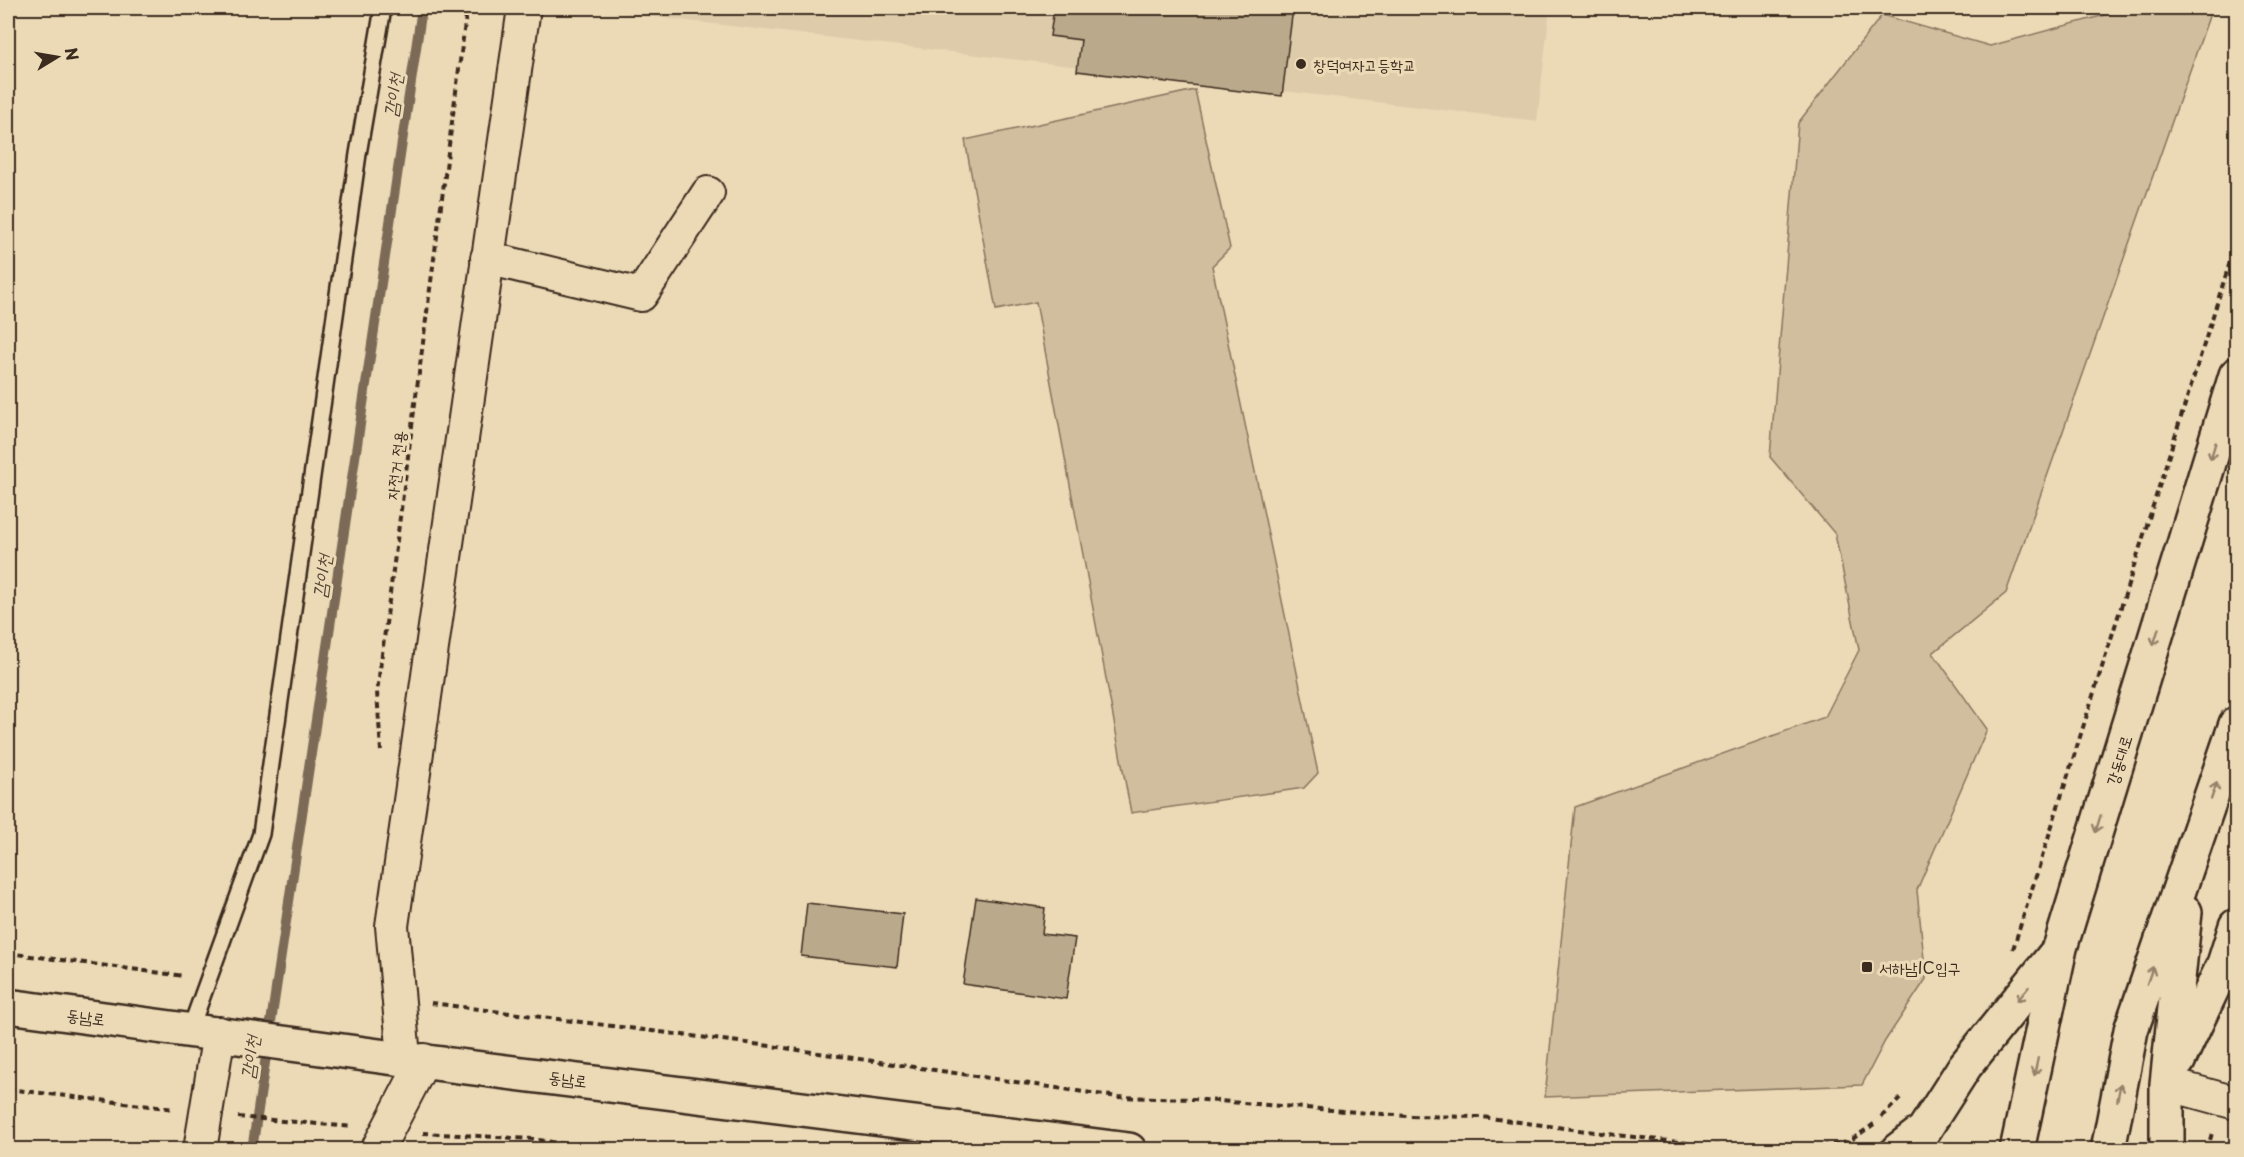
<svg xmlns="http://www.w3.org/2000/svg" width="2244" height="1157" font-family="'Playpen Sans','Poor Story',sans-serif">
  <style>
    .built { fill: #ddcbaa }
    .green { fill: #d0be9e; stroke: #86745e; stroke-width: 1.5 }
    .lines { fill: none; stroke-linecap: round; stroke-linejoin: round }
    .stream { stroke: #7b6a56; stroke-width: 10 }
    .building { fill: #bba98c; stroke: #3b2a1e; stroke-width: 1.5 }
    .lane-casing { stroke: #3b2a1e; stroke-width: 20 }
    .street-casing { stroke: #3b2a1e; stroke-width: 36 }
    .secondary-casing { stroke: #3b2a1e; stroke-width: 38 }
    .primary-casing { stroke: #3b2a1e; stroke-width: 38 }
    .path { stroke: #3b2a1e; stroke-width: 4; stroke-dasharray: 6 4.5; stroke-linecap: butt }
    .lane { stroke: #ecdab7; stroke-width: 15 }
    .street { stroke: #ecdab7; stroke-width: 32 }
    .secondary { stroke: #ecdab7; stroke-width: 33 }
    .primary { stroke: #ecdab7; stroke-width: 33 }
    .oneway { stroke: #94826a }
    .poi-dot { fill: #3b2a1e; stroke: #ecdab7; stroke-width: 2 }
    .labels { text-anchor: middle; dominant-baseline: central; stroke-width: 6; stroke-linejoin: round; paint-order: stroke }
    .poi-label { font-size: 16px; fill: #3b2a1e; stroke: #ecdab7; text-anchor: start }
    .street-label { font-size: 16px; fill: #3b2a1e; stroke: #ecdab7 }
    .water-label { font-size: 18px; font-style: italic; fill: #564435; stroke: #ecdab7 }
  </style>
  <rect width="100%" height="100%" fill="#ecdab7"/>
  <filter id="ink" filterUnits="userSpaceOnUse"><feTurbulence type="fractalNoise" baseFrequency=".0167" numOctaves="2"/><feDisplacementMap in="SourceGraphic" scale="12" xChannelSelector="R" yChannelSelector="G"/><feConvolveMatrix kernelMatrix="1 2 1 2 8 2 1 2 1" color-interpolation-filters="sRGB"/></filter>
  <g filter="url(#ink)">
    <polygon class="built" points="578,8 1550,8 1537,121"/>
    <g class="green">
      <polygon points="2131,8 2212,8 2006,593 1933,653 1987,729 1917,890 1926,979 1885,1041 1862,1085 1545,1097 1575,807 1825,717 1859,650 1835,534 1770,457 1798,123 1882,15 1990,46"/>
      <polygon points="1195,90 1230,248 1212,266 1318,773 1304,788 1131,813 1036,302 996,310 965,140"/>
    </g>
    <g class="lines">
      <polyline class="stream" points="252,1150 422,8"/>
    </g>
    <g class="building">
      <polygon points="1054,8 1293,8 1282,96 1077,71 1081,40 1050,36"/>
      <polygon points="976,898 1045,908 1042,934 1075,938 1066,999 963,984"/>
      <polygon points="807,903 903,914 897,967 801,956"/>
    </g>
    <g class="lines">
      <g class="lane-casing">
        <polyline id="lane" points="190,1030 261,834 358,154 383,8"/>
      </g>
      <g class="street-casing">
        <g id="street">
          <polyline points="487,258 641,295 708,193"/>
          <polyline points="404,1057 392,926 524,8"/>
          <polyline points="2167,1084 2236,1103"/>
          <polyline points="200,1150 219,1033"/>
          <polyline points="377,1150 424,1060"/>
        </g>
      </g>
      <g class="secondary-casing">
        <polyline id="secondary" points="8,1006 387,1057 1129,1150"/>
      </g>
      <g class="primary-casing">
        <g id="primary">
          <polyline points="2178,1061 2224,964 2236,926"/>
          <polyline points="1898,1150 1924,1130 1965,1066 2057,952"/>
          <polyline points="2017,1150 2060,948 2236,375"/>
          <polyline points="2108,1150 2131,1030 2236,724"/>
          <polyline points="2167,1150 2167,1084 2185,912"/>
        </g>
      </g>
      <g class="path">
        <polyline points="381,751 377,692 467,8"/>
        <polyline points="2013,949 2236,243"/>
        <polyline points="8,953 184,976"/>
        <polyline points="431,1003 778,1047 1118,1097 1193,1099 1407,1116 1482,1117 1616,1135 1713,1146 1786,1150"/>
        <polyline points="2232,1069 2236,1055"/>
        <polyline points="8,1089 174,1109"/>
        <polyline points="238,1117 353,1127"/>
        <polyline points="1881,1117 1902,1097"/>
        <polyline points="423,1133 533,1139 601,1150"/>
        <polyline points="1801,1150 1848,1142 1874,1124"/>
        <polyline points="2207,1150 2213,1130"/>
      </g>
      <use href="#lane" class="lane"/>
      <use href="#street" class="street"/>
      <use href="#secondary" class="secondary"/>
      <use href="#primary" class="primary"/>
    </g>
    <defs><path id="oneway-shaft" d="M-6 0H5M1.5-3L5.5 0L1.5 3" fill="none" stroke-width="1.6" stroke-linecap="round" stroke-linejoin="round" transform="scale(1.5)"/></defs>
    <g class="oneway">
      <use href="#oneway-shaft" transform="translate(2213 451) rotate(107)"/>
      <use href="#oneway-shaft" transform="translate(2156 637) rotate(107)"/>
      <use href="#oneway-shaft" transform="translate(2214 791) rotate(-71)"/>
      <use href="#oneway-shaft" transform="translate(2098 824) rotate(107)"/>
      <use href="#oneway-shaft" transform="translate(2150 975) rotate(-71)"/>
      <use href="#oneway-shaft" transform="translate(2023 994) rotate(129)"/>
      <use href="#oneway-shaft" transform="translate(2036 1067) rotate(102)"/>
      <use href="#oneway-shaft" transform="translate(2119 1092) rotate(-79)"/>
    </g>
  </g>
  <g class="poi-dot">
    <circle cx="1301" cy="64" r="6"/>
    <rect x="1861" y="961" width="12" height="12" rx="3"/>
  </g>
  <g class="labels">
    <g class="poi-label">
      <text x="1313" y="64">창덕여자고등학교</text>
      <text x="1879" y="967">서하남IC입구</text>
    </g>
    <g class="street-label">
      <text transform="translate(395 465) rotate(-83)">자전거 전용</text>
      <text transform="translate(2118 760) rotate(-73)">강동대로</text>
      <text transform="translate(86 1016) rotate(7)">동남로</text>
      <text transform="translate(568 1078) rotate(7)">동남로</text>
    </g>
    <g class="water-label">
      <text transform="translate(392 95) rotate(-82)">감이천</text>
      <text transform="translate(321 576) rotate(-82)">감이천</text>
      <text transform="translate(249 1057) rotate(-82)">감이천</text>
    </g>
  </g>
  <rect width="2244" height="1157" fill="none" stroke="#ecdab7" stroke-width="30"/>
  <rect x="15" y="15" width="2214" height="1127" fill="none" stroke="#3b2a1e" stroke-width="2" filter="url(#ink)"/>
  <g transform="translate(57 57) rotate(79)" stroke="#ecdab7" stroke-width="4.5" paint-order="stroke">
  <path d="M0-4.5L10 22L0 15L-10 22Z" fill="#3b2a1e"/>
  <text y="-9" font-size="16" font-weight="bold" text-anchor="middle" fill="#3b2a1e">N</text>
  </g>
</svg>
